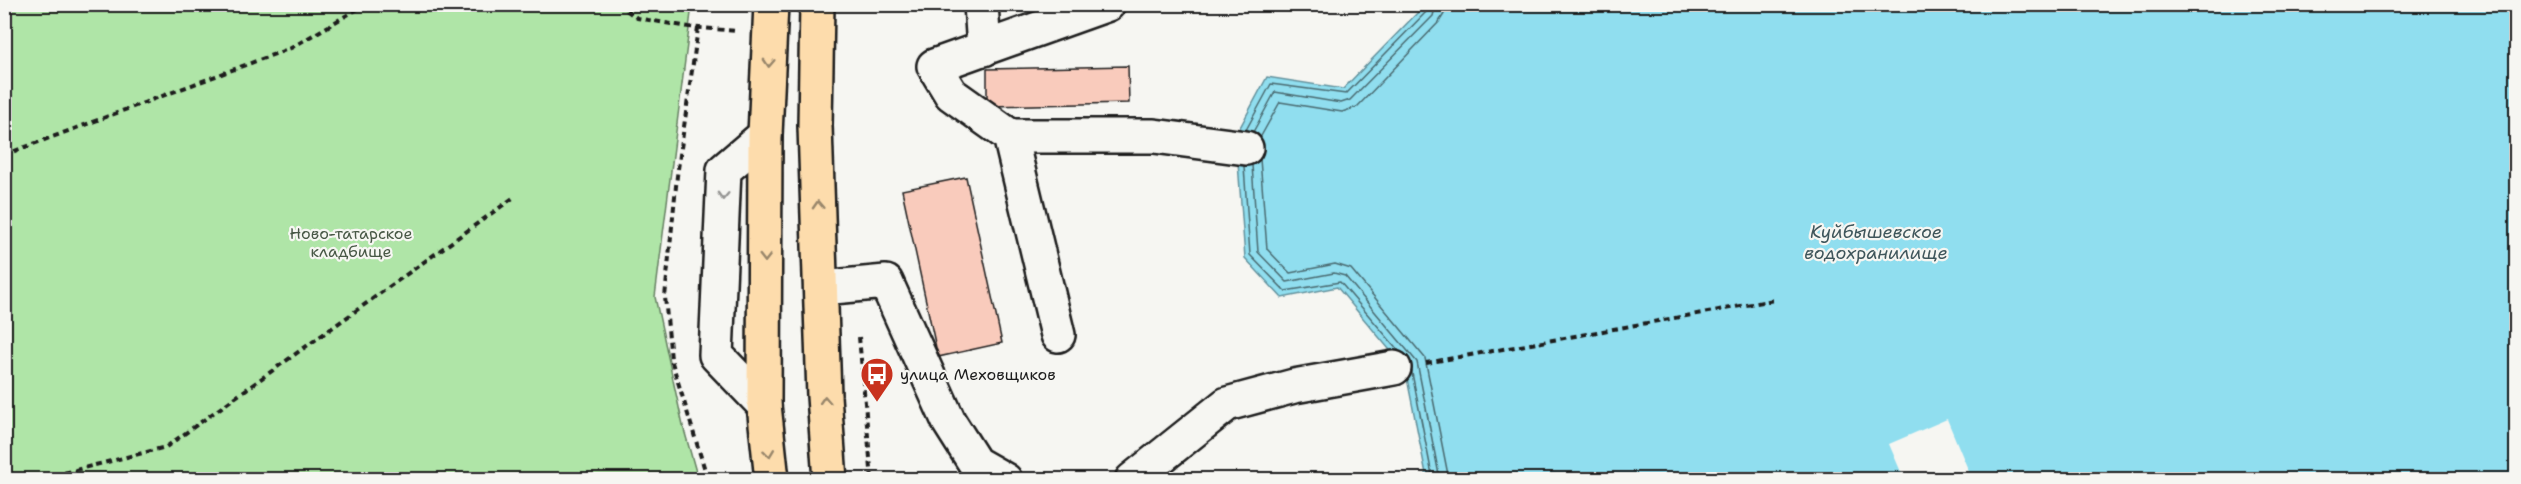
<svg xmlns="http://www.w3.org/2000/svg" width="2521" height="484" font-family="'Shantell Sans',sans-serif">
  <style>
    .green { fill: #afe5a7; stroke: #668062; stroke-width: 1.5 }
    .water { fill: #90deef; stroke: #62909b; stroke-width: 1.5 }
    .pier { fill: #f6f6f2 }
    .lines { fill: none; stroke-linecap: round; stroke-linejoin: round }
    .shore { stroke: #4a6a70; stroke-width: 1.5 }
    .building { fill: #f9cbbc; stroke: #1c1c1c; stroke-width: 1.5 }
    .minor-casing { stroke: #1c1c1c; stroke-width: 38 }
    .major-casing { stroke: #1c1c1c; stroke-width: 38 }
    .path { stroke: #1c1c1c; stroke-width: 4; stroke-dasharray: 6 4.5; stroke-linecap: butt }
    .minor { stroke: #f6f6f2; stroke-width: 33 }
    .major { stroke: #fddcac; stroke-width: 33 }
    .oneway { stroke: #98866b }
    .oneway2 { stroke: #949492 }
    .labels { text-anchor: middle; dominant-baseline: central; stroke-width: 4.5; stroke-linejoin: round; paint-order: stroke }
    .park-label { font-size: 16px; fill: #485846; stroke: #f6f6f2 }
    .poi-label { font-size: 16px; fill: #1c1c1c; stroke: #f6f6f2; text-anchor: start }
    .water-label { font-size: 18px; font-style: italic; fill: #3f565b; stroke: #f6f6f2 }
  </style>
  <rect width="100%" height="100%" fill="#f6f6f2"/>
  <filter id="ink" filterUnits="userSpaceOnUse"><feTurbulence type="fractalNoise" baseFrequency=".0167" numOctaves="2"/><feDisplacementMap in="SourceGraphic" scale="12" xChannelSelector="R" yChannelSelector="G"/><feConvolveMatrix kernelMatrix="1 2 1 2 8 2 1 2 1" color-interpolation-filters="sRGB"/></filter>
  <g filter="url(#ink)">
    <polygon class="green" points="4,5 692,5 655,297 683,426 698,479 5,479"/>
    <polygon class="water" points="1425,5 2516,5 2516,479 1427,479 1405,368 1337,287 1282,298 1245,258 1236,135 1267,77 1343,89"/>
    <polygon class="pier" points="1947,419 1972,479 1904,479 1889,444"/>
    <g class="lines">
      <g class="shore">
        <polyline points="1246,130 1271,84 1346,94 1427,11 1429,4"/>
        <polyline points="1253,132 1275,92 1341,103 1350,100 1433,16 1436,4"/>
        <polyline points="1260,138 1280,102 1342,112 1357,107 1439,22 1444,14 1445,4"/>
        <polyline points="1260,159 1267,249 1290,273 1335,264 1351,269 1425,358 1449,480"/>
        <polyline points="1252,165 1258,252 1287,282 1334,273 1345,276 1417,362 1440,480"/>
        <polyline points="1244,166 1250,255 1285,291 1340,282 1399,351"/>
        <polyline points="1411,368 1433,480"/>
      </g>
    </g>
    <g class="building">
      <polygon points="1128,66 1129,103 987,106 987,69"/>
      <polygon points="966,177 1002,343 938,357 902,190"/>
    </g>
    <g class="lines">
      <g class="minor-casing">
        <g id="minor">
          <polyline points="981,4 984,49"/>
          <polyline points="1010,136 1154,136 1246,148"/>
          <polyline points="822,288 886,282 949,422 975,463 1005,480"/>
          <polyline points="1058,335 1010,136 951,94 934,66 1108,4"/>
          <polyline points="764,405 716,355 724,170 765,135"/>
          <polyline points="1132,480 1227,404 1294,386 1394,368"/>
        </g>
      </g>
      <g class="major-casing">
        <g id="major">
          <polyline points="771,4 765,135 764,405 772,480"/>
          <polyline points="817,4 815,126 824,396 830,480"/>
        </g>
      </g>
      <g class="path">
        <polyline points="618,4 637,18 689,27 737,31"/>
        <polyline points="698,28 677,176 665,297 671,359 708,480"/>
        <polyline points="4,155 291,48 366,4"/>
        <polyline points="859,337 872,480"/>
        <polyline points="1426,363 1774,300"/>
        <polyline points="45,480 52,476 166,447 513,198"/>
      </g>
      <use href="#minor" class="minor"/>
      <use href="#major" class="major"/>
    </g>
    <defs><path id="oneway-chevron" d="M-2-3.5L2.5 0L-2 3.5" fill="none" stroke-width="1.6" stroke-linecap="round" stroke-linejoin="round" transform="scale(1.5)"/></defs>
    <g class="oneway">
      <use href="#oneway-chevron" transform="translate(769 63) rotate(93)"/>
      <use href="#oneway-chevron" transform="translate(818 205) rotate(-93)"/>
      <use href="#oneway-chevron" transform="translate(765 258) rotate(90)"/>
      <use href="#oneway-chevron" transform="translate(825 400) rotate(-93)"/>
      <use href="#oneway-chevron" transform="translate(769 453) rotate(83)"/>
    </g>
    <use class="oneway2" href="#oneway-chevron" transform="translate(723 196) rotate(92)"/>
  </g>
  <defs>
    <g id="bus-pin" transform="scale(1.725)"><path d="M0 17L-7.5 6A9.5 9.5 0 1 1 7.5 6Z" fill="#c8321e" stroke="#f6f6f2"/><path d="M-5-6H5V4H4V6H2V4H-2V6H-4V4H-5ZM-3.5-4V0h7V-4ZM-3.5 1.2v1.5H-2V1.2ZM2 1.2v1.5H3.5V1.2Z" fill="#fff"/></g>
  </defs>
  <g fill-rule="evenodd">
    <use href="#bus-pin" x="877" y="374"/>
  </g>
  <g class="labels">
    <g class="park-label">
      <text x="351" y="233">Ново-татарское<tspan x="351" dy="18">кладбище</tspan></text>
    </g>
    <g class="poi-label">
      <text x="900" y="374">улица Меховщиков</text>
    </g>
    <g class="water-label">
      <text x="1876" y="232">Куйбышевское<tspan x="1876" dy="21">водохранилище</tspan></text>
    </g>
  </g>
  <rect width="2521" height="484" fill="none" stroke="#f6f6f2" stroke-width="24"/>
  <rect x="12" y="12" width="2497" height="460" fill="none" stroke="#1c1c1c" stroke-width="2" filter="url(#ink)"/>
</svg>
